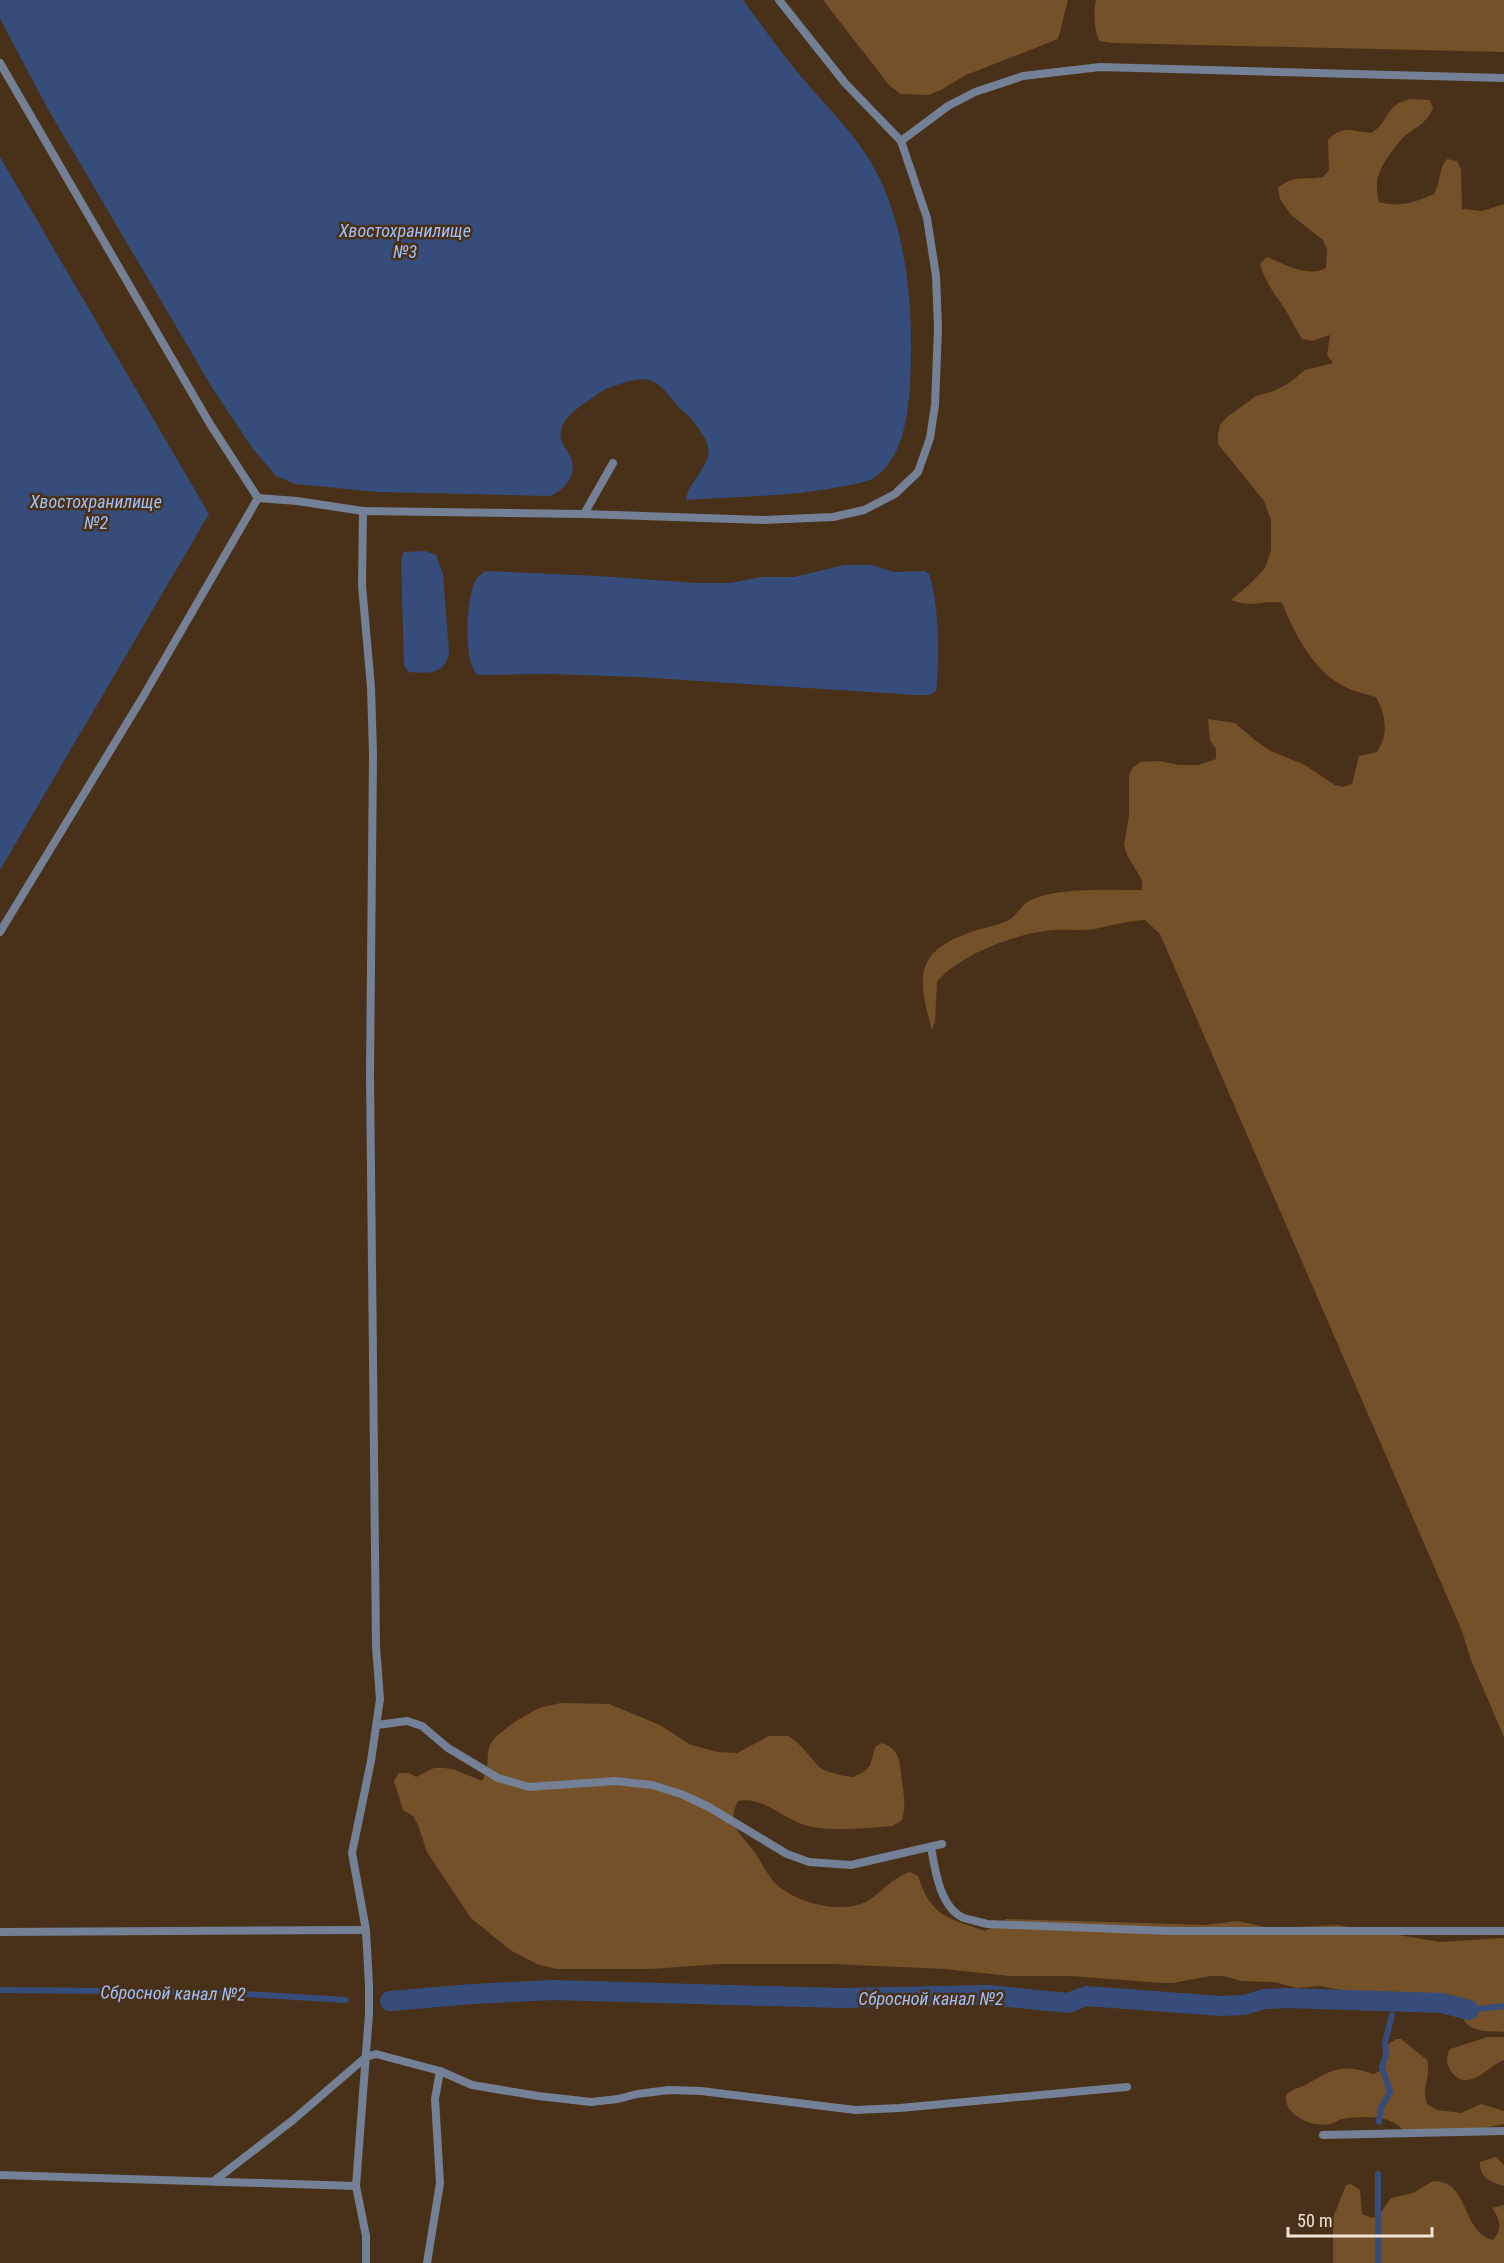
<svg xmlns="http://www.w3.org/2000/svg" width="1504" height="2263" font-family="'Roboto Condensed',sans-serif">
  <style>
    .green { fill: #745128 }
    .water { fill: #364d7b }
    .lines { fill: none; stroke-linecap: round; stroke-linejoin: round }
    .stream { stroke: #364d7b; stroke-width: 6 }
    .canal { stroke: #364d7b; stroke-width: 20 }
    .lane { stroke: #748096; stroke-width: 8 }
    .labels { text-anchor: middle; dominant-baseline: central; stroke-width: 5; stroke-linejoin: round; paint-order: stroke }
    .water-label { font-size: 18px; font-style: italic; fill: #a1bff9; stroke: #483118 }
  </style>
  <rect width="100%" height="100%" fill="#483118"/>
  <g class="green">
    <polygon points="823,0 1068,0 1058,39 966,75 941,90 928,95 901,94 889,85"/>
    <path d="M1096 0H1504V52L1113 43 1099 41C1094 26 1093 15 1096 0Z"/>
    <path d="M1411 99 1430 100 1433 109C1426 123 1418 126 1406 135 1401 139 1397 145 1393 150 1380 167 1373 180 1379 202 1399 208 1416 202 1434 194 1441 182 1438 169 1447 159L1457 161 1461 170 1462 209 1482 211 1504 204V1737L1471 1660 1462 1631 1160 934 1145 920C1128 921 1112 925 1095 929 1081 931 1067 929 1053 930 1018 933 959 954 937 982L935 1021 932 1030C917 976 914 951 974 931 985 927 995 926 1005 922 1015 919 1020 906 1029 901 1054 887 1113 890 1142 890V880L1127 855 1124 845 1129 816V775L1133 767 1141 762 1160 761 1179 765H1198L1216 759V749L1210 740 1208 719 1235 723 1256 741 1271 751 1305 765 1335 785 1343 787 1352 784 1359 756 1377 752C1389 734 1386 716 1376 697 1366 694 1355 692 1345 687 1313 671 1295 634 1282 603 1262 599 1255 609 1231 600L1252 582 1265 568 1271 550V520L1264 501 1218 444V434L1220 425 1226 418 1256 396 1274 391 1289 383 1305 370 1333 363 1327 355 1330 335 1312 341 1302 339C1295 329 1290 316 1283 306 1273 292 1265 281 1260 264L1267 257C1284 264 1307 278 1326 268L1327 249 1323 240 1291 215 1280 199 1278 188C1291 175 1307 180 1323 177L1329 170 1328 140C1344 124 1352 132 1371 133 1391 121 1383 105 1411 99Z"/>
    <path d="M562 1703 609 1704 660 1725 691 1745 718 1752 737 1753 769 1736H789L802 1747 819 1767 826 1771 844 1776 853 1777 862 1773 870 1766 875 1747 882 1743C901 1749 900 1765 902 1782 904 1796 906 1806 902 1820L893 1826C866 1828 834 1832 808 1826 783 1820 764 1796 738 1801 726 1824 739 1832 752 1849 760 1859 766 1873 775 1883 795 1903 844 1916 869 1900 883 1891 893 1877 910 1872L918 1876C931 1917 948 1918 985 1931L1001 1923 1006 1919 1206 1925 1238 1921 1269 1928 1338 1925 1440 1942 1504 1938V2032C1490 2031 1474 2033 1464 2021L1469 2008 1455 2001 1429 1997 1359 1993 1319 1986 1297 1988 1274 1982 1241 1981 1224 1976H1210L1173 1983H1163L1070 1976H1009L945 1969 832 1964H719L651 1969H556L537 1964 510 1950 471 1918 427 1852 418 1825 413 1816 403 1810 394 1781 399 1773H409L416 1777 434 1768H443L453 1769 482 1781C491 1768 485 1758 490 1745 495 1733 530 1711 543 1707 549 1705 556 1704 562 1703Z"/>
    <path d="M1488 2037H1504V2060C1491 2065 1481 2079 1467 2080 1452 2081 1442 2061 1450 2049Z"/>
    <path d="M1396 2039H1401L1427 2060C1432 2075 1420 2090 1428 2105L1438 2110 1461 2113 1481 2104 1504 2111V2124L1479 2129 1403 2130C1390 2114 1362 2116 1342 2119 1338 2120 1334 2123 1330 2124 1312 2128 1283 2115 1286 2095 1292 2089 1299 2088 1307 2084 1335 2068 1342 2064 1374 2074 1388 2068 1386 2058 1387 2045Z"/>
    <path d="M1496 2157 1504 2165V2186C1491 2183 1479 2177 1480 2162Z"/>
    <path d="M1433 2181C1471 2181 1460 2231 1493 2240 1503 2229 1500 2219 1492 2208L1504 2205V2263H1333V2218L1346 2185 1351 2184 1360 2190 1362 2214 1372 2218 1378 2216 1391 2198 1413 2193Z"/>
  </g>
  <g class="water">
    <path d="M0 0H743C760 23 777 47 795 69 820 101 851 128 872 164 908 227 914 313 910 384 908 415 903 459 874 478 865 483 850 485 839 487 789 497 737 496 686 500 687 491 690 488 695 480 714 452 713 447 692 420 688 414 681 410 676 404 658 382 652 374 623 383 610 387 606 388 595 396 583 405 567 413 562 427 556 442 569 449 572 461 576 477 563 491 549 496L378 492 295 484 276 476 253 449 213 389 48 109 0 19Z"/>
    <polygon points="0,157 209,514 0,870"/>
    <path d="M425 551 436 555 443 574 449 652C446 674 428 674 408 672L404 665 401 559 404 552Z"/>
    <path d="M844 565H872L893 572 924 571 929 574C939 602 940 660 936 691L929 695H915L638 677 552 674 478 675C462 662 467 599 475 581 478 576 481 574 486 571L598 576 696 583H729L763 577H794Z"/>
  </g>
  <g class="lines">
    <g class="stream">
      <polyline points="0,1990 210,1992 346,2000"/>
      <polyline points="1469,2010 1504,2006"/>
      <polyline points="1379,2122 1381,2108 1390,2092 1382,2067 1386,2054 1385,2042 1392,2015"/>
      <polyline points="1378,2174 1378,2263"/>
    </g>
    <polyline class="canal" points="390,2001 472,1994 553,1990 840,1998 989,1995 1068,2003 1086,1996 1221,2006 1244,2005 1264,1999 1287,1998 1442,2003 1469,2010"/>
    <g class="lane">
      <polyline points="0,63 210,424 258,498"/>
      <polyline points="901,141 948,106 975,92 1023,76 1100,67 1504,78"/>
      <polyline points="584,514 613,463"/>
      <polyline points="0,932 144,695 258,498 297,501 363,511"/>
      <polyline points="377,1725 407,1721 422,1726 448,1748 498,1778 529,1787 615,1781 652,1785 681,1794 707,1806 787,1854 809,1862 851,1865 942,1844"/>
      <path d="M931 1847C935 1870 940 1908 964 1918 971 1920 980 1922 987 1924L1169 1931H1504"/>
      <polyline points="0,1932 366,1930"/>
      <polyline points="1323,2135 1504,2131"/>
      <polyline points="0,2175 356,2186"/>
      <polyline points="214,2181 293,2120 366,2057 376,2054 440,2071 472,2085 538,2096 591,2102 618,2099 637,2094 669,2090 701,2091 855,2110 900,2108 1127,2087"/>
      <polyline points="366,2263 366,2236 356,2186 369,2014 369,1985 366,1930 352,1853 371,1761 380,1699 376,1646 370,1074 373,754 371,687 362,585 363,511 584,514 763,520 833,517 864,510 895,494 918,472 930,438 935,405 938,328 936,276 927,218 901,141 845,83 779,0"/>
      <polyline points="427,2263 440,2183 435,2099 440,2071"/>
    </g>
  </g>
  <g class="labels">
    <g class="water-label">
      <text x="405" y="230">Хвостохранилище<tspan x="405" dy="21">№3</tspan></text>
      <text x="96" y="501">Хвостохранилище<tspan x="96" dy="21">№2</tspan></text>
      <text transform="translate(173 1993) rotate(1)">Сбросной канал №2</text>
      <text x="931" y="1998">Сбросной канал №2</text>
    </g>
  </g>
  <path d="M1288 2227v9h144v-9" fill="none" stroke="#f2e4d5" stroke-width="3"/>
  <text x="1297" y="2227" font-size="18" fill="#f2e4d5" stroke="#483118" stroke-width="4.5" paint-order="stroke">50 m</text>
</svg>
